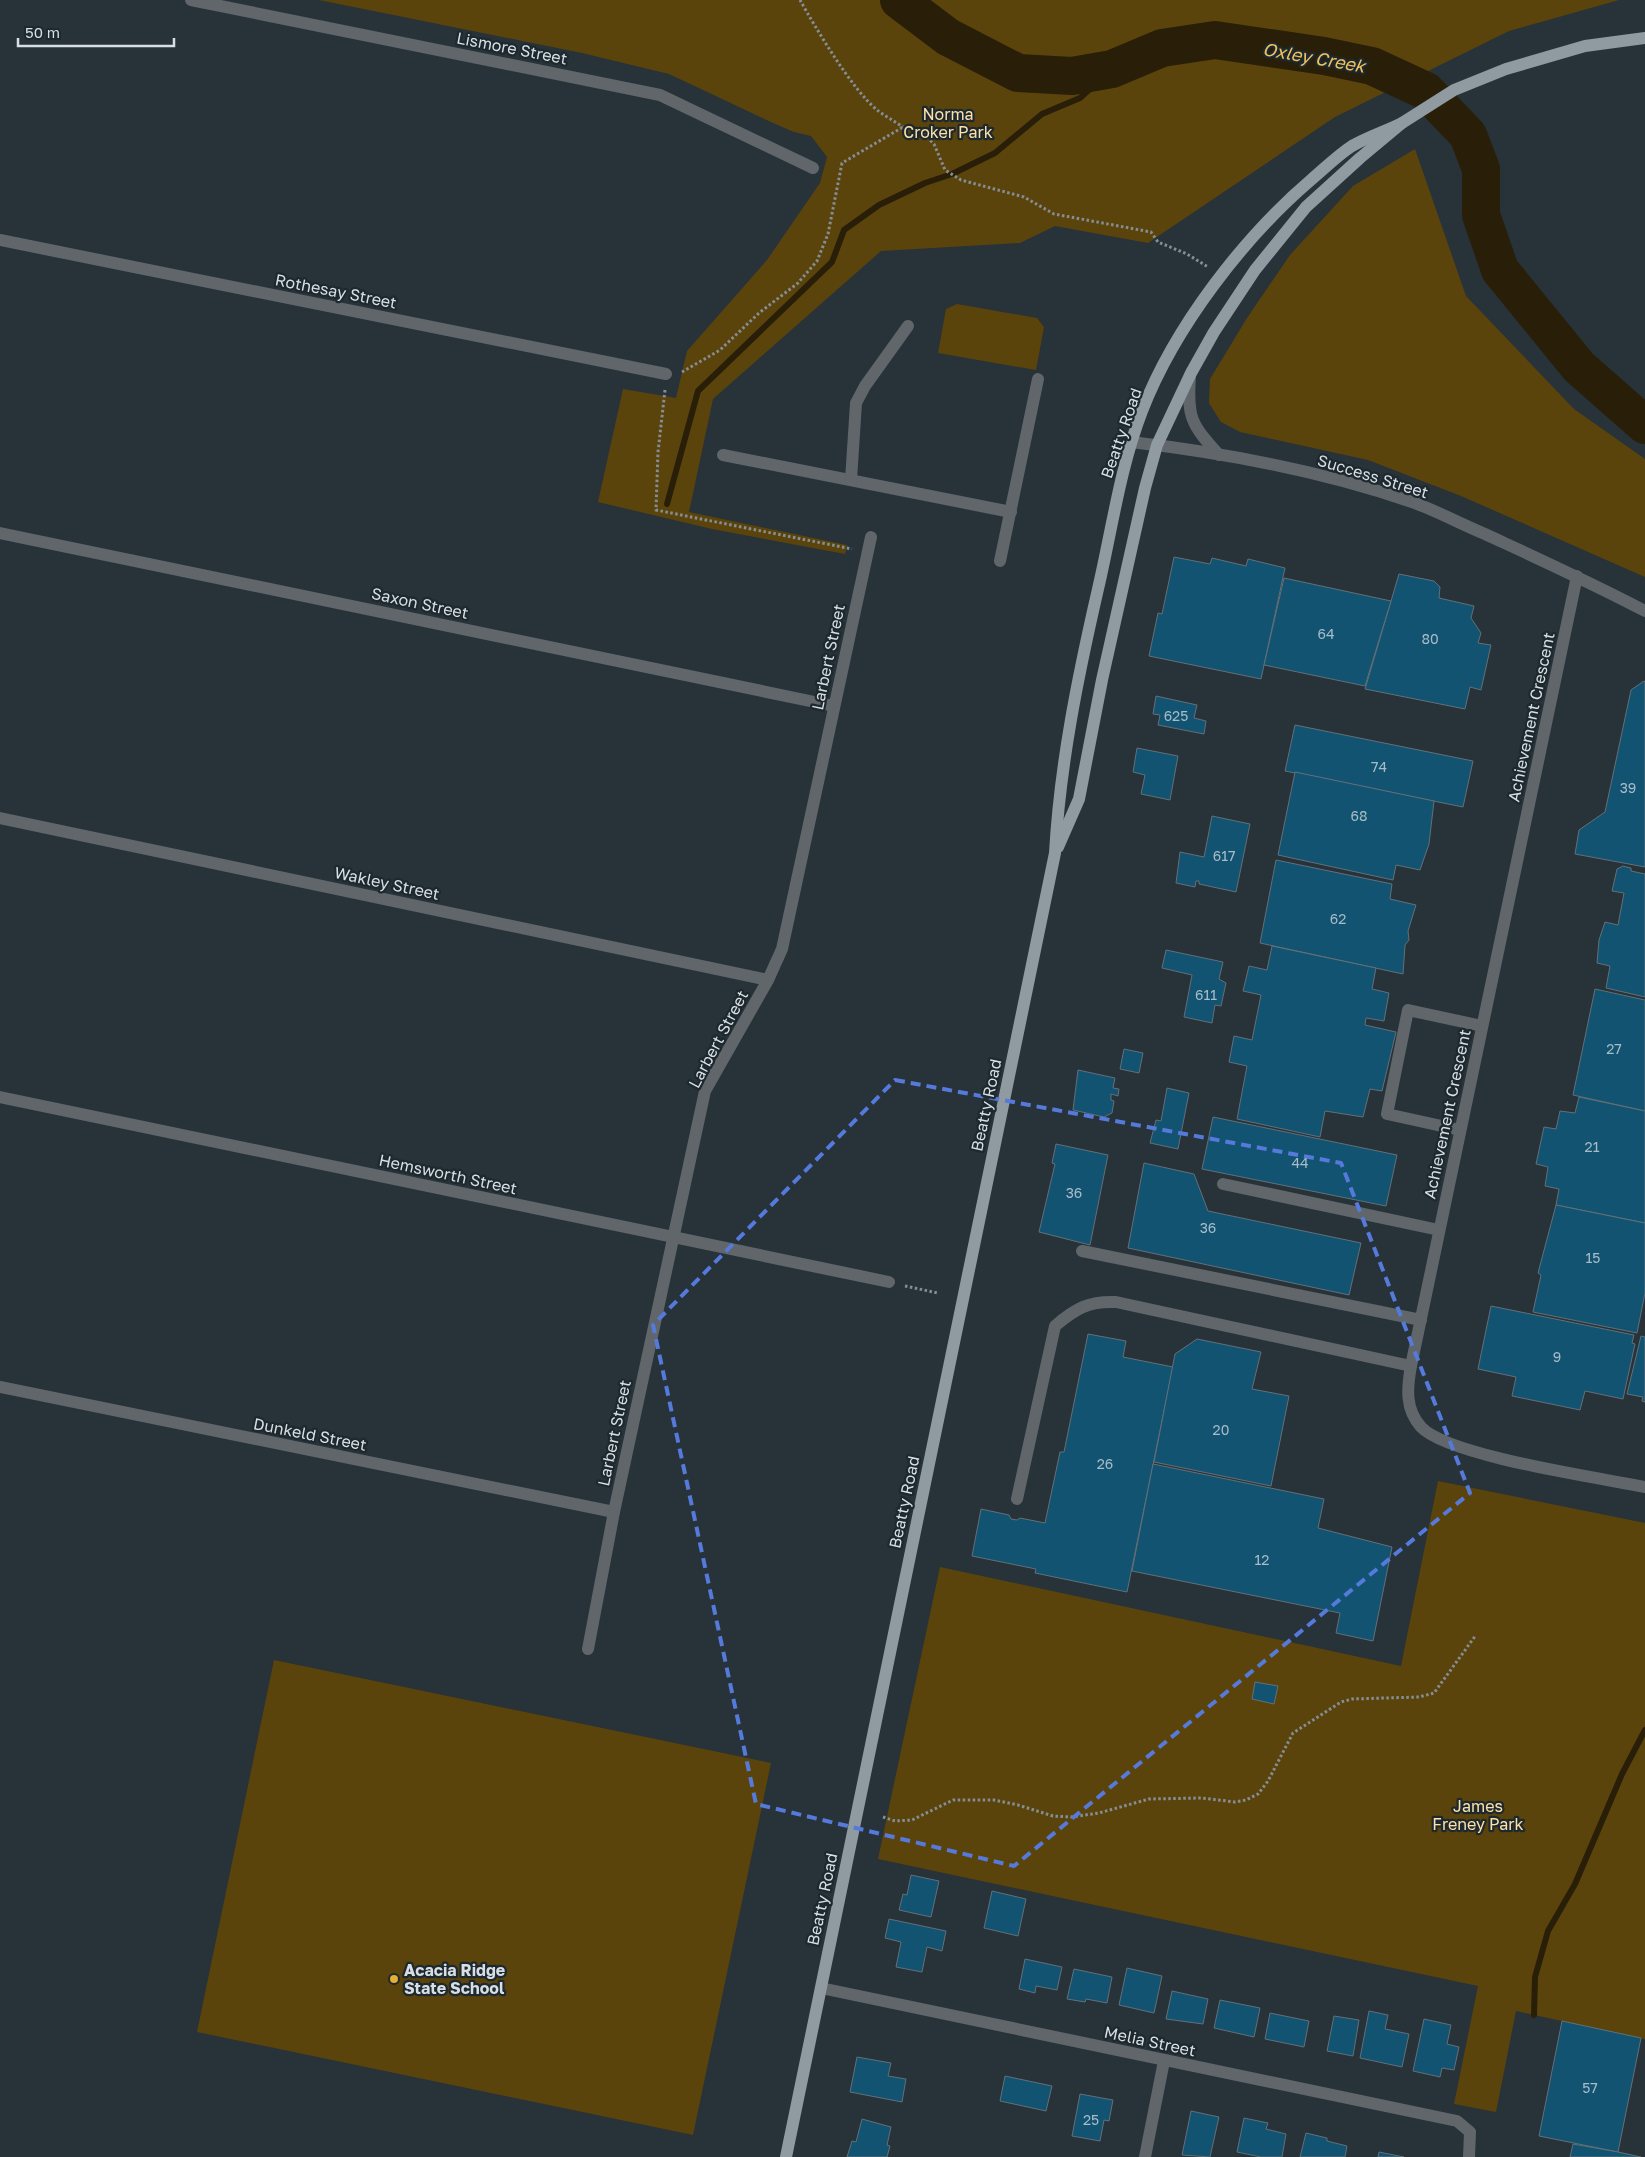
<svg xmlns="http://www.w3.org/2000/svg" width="1645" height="2157" font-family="'Golos Text',sans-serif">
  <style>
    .green { fill: #5b440c }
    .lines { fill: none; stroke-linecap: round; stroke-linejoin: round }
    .stream { stroke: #291f08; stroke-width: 6 }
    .river { stroke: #291f08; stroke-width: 38 }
    .building { fill: #135372; stroke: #637077 }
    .path { stroke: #858e94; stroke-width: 3; stroke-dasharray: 2.5 2.5; stroke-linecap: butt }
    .minor { stroke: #606669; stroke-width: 12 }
    .major { stroke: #8f9aa1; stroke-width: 12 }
    .marked { fill: none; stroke: #557adc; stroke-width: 4; stroke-dasharray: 10 6; stroke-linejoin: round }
    .poi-dot { fill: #e2af34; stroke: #1d282f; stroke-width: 2 }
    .labels { text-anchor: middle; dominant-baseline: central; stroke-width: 4.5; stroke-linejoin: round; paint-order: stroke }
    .number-label { font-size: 14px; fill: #a7bcc8 }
    .street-label { font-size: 16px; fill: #d8dfe4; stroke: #1d282f }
    .park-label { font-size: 16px; fill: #fce1a9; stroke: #1d282f }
    .poi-label { font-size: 16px; font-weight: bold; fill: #d8dfe4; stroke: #1d282f; text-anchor: start }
    .water-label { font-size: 18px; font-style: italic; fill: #efc15d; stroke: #1d282f }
  </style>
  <rect width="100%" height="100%" fill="#273239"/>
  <g class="green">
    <polygon points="319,0 1619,0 1509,31 1335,117 1148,243 1055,226 1020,243 881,251 713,399 689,512 847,545 845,554 712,529 598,502 623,389 676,398 687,351 767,260 820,183 827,157 811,136 794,132 773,123 669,74 582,53"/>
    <polygon points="1415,149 1466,296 1574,409 1645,459 1645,577 1461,496 1368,460 1240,432 1221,422 1209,403 1210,379 1247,318 1290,255 1353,186"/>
    <polygon points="957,304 1037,318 1044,327 1036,370 938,353 946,309"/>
    <polygon points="1438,1481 1645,1523 1645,2039 1516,2011 1496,2112 1454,2104 1478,1986 878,1859 940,1567 1401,1666"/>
    <polygon points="274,1660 771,1763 693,2135 197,2032"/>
  </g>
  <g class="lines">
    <g class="stream">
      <polyline points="667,504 698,391 832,262 844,230 879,205 925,183 952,174 995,153 1042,114 1080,98 1112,69"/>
      <polyline points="1534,2015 1535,1977 1548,1931 1575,1884 1622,1774 1645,1730"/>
    </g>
    <polyline class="river" points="899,0 948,37 1018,73 1072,76 1112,69 1162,48 1215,40 1324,56 1372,66 1426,91 1468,135 1481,169 1481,215 1500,270 1579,367 1645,425"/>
  </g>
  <g class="building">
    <polygon points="1174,557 1210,564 1212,558 1246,566 1248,559 1285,568 1261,679 1149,656 1158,613 1162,614"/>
    <polygon points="1399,574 1434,581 1440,587 1439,598 1474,606 1471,618 1481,633 1478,643 1491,645 1481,690 1470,687 1465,709 1365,689"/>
    <polygon points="1284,578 1391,601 1365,686 1264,665"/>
    <polygon points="1644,681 1645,682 1645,867 1575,854 1579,830 1605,812 1631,690"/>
    <polygon points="1156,696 1197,705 1194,718 1206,721 1204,734 1158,725 1160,715 1153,714"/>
    <polygon points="1295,725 1473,761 1463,807 1285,771"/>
    <polygon points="1137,748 1178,756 1170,800 1141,794 1145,775 1133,772"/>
    <polygon points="1295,772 1434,801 1429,844 1420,870 1396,865 1393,880 1278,855"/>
    <polygon points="1212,816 1250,824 1236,892 1199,884 1199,881 1196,881 1195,887 1176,883 1180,852 1204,857"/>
    <polygon points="1276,860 1392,884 1390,899 1416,905 1408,931 1409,940 1405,945 1403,974 1260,943"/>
    <polygon points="1623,866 1631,868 1631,871 1645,874 1645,997 1606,988 1610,966 1597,963 1599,940 1605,922 1618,925 1624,893 1612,891 1617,869"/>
    <polygon points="1272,946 1376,968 1372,989 1389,993 1384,1021 1366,1018 1365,1025 1396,1032 1382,1091 1370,1089 1363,1117 1325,1111 1320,1137 1237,1119 1247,1066 1229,1062 1234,1036 1252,1040 1261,995 1243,991 1249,966 1267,970"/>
    <polygon points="1166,950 1223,962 1219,979 1226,983 1221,1006 1215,1005 1212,1023 1184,1017 1192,975 1162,968"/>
    <polygon points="1595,989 1645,1000 1645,1111 1573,1095"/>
    <polygon points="1124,1049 1143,1053 1139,1073 1120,1069"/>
    <polygon points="1078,1070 1115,1078 1113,1088 1119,1089 1118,1096 1111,1094 1111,1100 1114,1101 1112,1113 1104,1117 1073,1110"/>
    <polygon points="1167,1088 1189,1093 1178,1149 1150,1143 1156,1120 1161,1121"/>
    <polygon points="1579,1097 1645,1111 1645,1223 1556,1205 1559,1189 1545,1186 1548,1167 1536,1164 1544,1127 1556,1129 1560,1111 1575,1113"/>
    <polygon points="1213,1117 1397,1155 1386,1206 1202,1169"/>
    <polygon points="1056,1144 1108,1155 1090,1245 1039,1232 1055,1164 1052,1163"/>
    <polygon points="1144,1163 1194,1174 1208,1211 1361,1243 1349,1295 1128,1248"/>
    <polygon points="1556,1205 1645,1223 1645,1293 1637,1333 1533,1312 1541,1275 1538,1273"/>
    <polygon points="1491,1306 1634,1335 1632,1343 1635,1344 1623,1399 1585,1391 1580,1410 1512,1396 1516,1377 1478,1369"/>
    <polygon points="1088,1334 1126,1341 1123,1357 1173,1367 1127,1592 1035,1573 1036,1569 972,1556 981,1509 1009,1515 1011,1519 1017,1520 1020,1518 1045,1523 1060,1452 1064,1452"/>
    <polygon points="1641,1336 1645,1337 1645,1402 1642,1401 1643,1397 1627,1394"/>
    <polygon points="1197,1339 1261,1352 1252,1389 1289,1396 1271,1486 1154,1462 1175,1354"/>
    <polygon points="1153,1464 1324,1499 1318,1528 1392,1547 1373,1641 1336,1633 1340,1613 1132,1571"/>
    <polygon points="1255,1682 1278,1686 1274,1704 1252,1699"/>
    <polygon points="911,1875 939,1881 931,1917 899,1910 903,1894 907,1895"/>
    <polygon points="992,1891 1026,1899 1018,1936 984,1928"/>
    <polygon points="889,1919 946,1931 942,1951 927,1947 922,1972 896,1967 901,1942 885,1938"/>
    <polygon points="1025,1959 1062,1967 1057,1990 1036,1986 1035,1993 1019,1989"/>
    <polygon points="1127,1968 1162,1976 1154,2013 1119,2005"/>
    <polygon points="1074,1969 1112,1977 1107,2003 1086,1999 1085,2002 1067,1999"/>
    <polygon points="1172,1991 1208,1999 1203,2024 1166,2019"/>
    <polygon points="1220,2000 1260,2008 1254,2037 1214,2028"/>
    <polygon points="1369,2011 1388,2015 1385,2029 1409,2034 1402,2067 1360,2058"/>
    <polygon points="1270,2013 1309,2021 1304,2047 1265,2039"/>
    <polygon points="1334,2016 1359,2020 1353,2056 1327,2051"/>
    <polygon points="1424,2019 1451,2025 1447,2044 1459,2047 1454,2070 1442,2068 1440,2077 1413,2071"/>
    <polygon points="1562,2021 1641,2038 1618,2152 1539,2136"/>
    <polygon points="857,2057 891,2063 888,2076 906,2079 902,2102 850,2092"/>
    <polygon points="1005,2076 1052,2086 1046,2111 1000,2101"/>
    <polygon points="1080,2094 1113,2100 1109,2121 1104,2120 1100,2141 1072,2136"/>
    <polygon points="1191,2111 1219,2117 1210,2157 1182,2155"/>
    <polygon points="1244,2118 1268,2123 1266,2129 1286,2134 1282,2157 1261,2157 1237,2152"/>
    <polygon points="862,2119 891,2127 887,2145 890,2146 887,2157 847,2157 852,2141 856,2142"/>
    <polygon points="1306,2133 1327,2138 1327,2141 1347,2146 1345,2157 1300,2157"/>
    <polygon points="1573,2144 1618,2152 1641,2157 1570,2157"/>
    <polygon points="1379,2152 1404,2157 1378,2157"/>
  </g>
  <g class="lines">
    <g class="path">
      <path d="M800 0C817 30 851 88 877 110 885 116 894 121 903 127"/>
      <polyline points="682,372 720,350 759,313 798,283 817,261 828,234 842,163 903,127 919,130 934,144 945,170 961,180 1024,197 1054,214 1151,232 1158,242 1187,254 1208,267"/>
      <polyline points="665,390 658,452 656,510 852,549"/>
      <polyline points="905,1286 938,1293"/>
      <polyline points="883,1817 895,1821 912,1820 953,1800 994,1800 1018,1805 1053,1816 1071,1817 1099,1813 1149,1799 1202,1798 1235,1802 1246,1800 1258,1794 1268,1781 1293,1733 1341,1702 1352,1699 1419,1697 1434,1693 1476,1635"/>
    </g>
    <g class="minor">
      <polyline points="191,0 660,95 813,168"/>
      <polyline points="0,240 666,374"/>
      <path d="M1190 376C1187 418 1191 424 1219 455"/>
      <path d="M1131 442C1226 453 1322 471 1412 502 1437 511 1461 524 1485 534 1539 559 1592 583 1645 611"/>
      <polyline points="723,455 1011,512"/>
      <polyline points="851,480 856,403 865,386 908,326"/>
      <polyline points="0,533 834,706"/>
      <polyline points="1000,561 1038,379"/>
      <path d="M1577 576 1411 1366C1407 1388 1405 1409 1421 1427 1448 1456 1600 1478 1645 1487"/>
      <polyline points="0,818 768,980"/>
      <polyline points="0,1097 889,1282"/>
      <polyline points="1460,1130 1387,1114 1408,1010 1482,1026"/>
      <polyline points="1223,1184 1439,1230"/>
      <polyline points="1082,1251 1421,1320"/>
      <polyline points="0,1387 614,1512"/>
      <path d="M1017 1499 1055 1326C1076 1308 1089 1301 1116 1302L1411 1366"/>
      <polyline points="588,1649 614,1512 705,1091 768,980 782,949 871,537"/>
      <polyline points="821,1988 1457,2121 1470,2132 1469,2157"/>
      <polyline points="1145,2157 1164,2061"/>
    </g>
    <g class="major">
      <polyline points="1058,847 1079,799 1102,680 1145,488 1157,445 1191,373 1214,332 1255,270 1306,207 1360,158 1402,123 1454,90 1506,69 1585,46 1645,38"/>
      <path d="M786 2157 1055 853C1060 764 1078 676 1098 589 1112 529 1120 468 1142 411 1175 326 1244 237 1312 179 1325 168 1338 155 1352 146 1367 137 1386 131 1402 123"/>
    </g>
  </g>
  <path class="marked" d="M895 1080 1341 1163 1470 1493 1014 1866 756 1804 653 1325Z"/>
  <circle class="poi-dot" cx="394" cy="1979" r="5"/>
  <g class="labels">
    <g class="number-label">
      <text x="1326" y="633">64</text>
      <text x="1430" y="638">80</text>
      <text x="1176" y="715">625</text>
      <text x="1379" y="766">74</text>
      <text x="1628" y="787">39</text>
      <text x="1359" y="815">68</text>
      <text x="1224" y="855">617</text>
      <text x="1338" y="918">62</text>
      <text x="1206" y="994">611</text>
      <text x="1614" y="1048">27</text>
      <text x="1592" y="1146">21</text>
      <text x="1300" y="1162">44</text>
      <text x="1074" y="1192">36</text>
      <text x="1208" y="1227">36</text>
      <text x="1593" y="1257">15</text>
      <text x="1557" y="1356">9</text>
      <text x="1221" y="1429">20</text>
      <text x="1105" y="1463">26</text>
      <text x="1262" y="1559">12</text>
      <text x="1590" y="2087">57</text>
      <text x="1091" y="2119">25</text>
    </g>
    <g class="street-label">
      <text transform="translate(512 48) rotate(11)">Lismore Street</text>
      <text transform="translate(336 291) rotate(11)">Rothesay Street</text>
      <text transform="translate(1121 433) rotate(-71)">Beatty Road</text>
      <text transform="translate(1373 476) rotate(17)">Success Street</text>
      <text transform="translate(420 603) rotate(12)">Saxon Street</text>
      <text transform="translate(828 657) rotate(-78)">Larbert Street</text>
      <text transform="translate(1531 717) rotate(-78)">Achievement Crescent</text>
      <text transform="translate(387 883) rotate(12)">Wakley Street</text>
      <text transform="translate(718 1039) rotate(-62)">Larbert Street</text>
      <text transform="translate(986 1105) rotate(-78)">Beatty Road</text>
      <text transform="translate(1447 1114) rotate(-78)">Achievement Crescent</text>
      <text transform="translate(448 1174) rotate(12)">Hemsworth Street</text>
      <text transform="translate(614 1433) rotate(-78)">Larbert Street</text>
      <text transform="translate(310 1434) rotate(11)">Dunkeld Street</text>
      <text transform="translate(904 1502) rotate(-78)">Beatty Road</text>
      <text transform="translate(822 1899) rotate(-78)">Beatty Road</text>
      <text transform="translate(1150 2041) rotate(12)">Melia Street</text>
    </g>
    <g class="park-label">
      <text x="948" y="114">Norma<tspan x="948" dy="18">Croker Park</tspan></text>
      <text x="1478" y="1806">James<tspan x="1478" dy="18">Freney Park</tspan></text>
    </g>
    <g class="poi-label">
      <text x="404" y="1970">Acacia Ridge<tspan x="404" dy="18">State School</tspan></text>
    </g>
    <g class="water-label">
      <text transform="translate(1314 57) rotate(10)">Oxley Creek</text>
    </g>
  </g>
  <path d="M18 38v8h156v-8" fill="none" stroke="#d8dfe4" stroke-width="2.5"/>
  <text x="25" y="38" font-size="15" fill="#d8dfe4" stroke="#1d282f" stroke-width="4" paint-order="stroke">50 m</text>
</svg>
